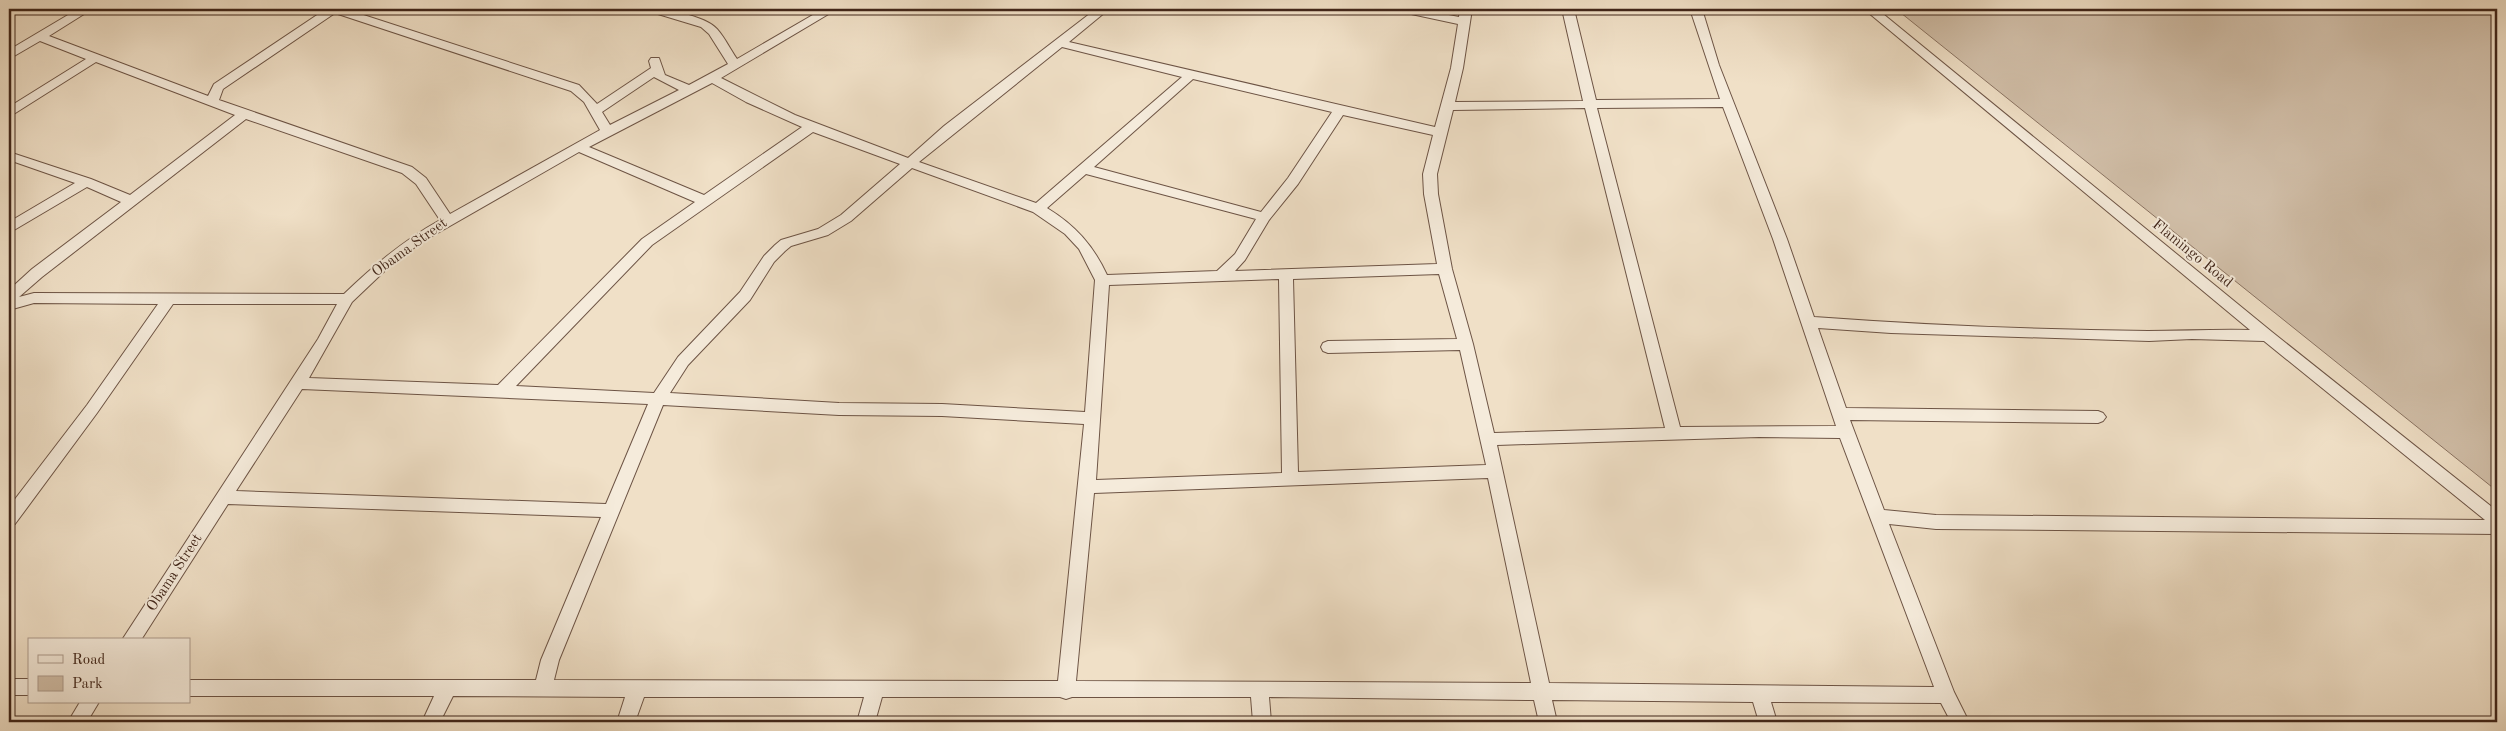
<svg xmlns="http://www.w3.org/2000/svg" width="2506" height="731" font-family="'Old Standard TT',serif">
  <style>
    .green { fill: #d2c0aa; stroke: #8a7362 }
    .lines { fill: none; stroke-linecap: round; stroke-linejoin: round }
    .minor-casing { stroke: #6d5445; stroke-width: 2 }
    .minor { fill: #f5ebdb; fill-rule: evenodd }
    .labels { text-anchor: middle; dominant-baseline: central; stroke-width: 4; stroke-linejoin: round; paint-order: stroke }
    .street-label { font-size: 15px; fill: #41261a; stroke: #f5ebdb }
  </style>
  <rect width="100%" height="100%" fill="#f0e0c7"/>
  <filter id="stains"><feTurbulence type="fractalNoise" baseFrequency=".004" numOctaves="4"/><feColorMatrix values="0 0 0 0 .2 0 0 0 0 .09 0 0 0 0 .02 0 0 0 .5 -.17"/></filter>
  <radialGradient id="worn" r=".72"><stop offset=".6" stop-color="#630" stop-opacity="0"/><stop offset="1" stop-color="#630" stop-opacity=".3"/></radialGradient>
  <polygon class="green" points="1896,9 2497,9 2497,491"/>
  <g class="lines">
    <g class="minor-casing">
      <g id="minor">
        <path d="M78 9H92L49 36 208 96 214 84 326 9H345L579 85 597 104 651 68 649 61 651 58H659L665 75 689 85 728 64 709 34 701 27 648 11 646 9C665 9 704 15 717 29 725 38 730 49 737 59L823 9H837L721 78 795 115 908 158 944 126 1096 9H1109L1069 42 1435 127 1451 68 1458 24 1402 12 1396 9H1418L1459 17 1460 9H1472L1463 68 1455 102 1583 101 1562 9H1574L1596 100 1720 99 1690 9H1702L1719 65 1787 239 1814 317C1925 325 2037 330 2148 331 2182 331 2216 329 2250 330L1864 9H1877L2272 332 2497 511V534L1936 529 1889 524 1954 692 1969 722H1951L1941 703 1771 702 1777 722H1759L1753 702 1552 700 1557 722H1539L1534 700 1269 697 1271 722H1253L1251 697H1072L1066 699 1060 697H882L875 722H857L864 697H644L635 722H617L625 697 453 696 440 722H422L434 696H189V680H536L541 660 601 517 228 504 141 640H122L318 339 337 304H173L97 413 15 524 9 526V507L87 405 158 304 34 303 9 310V290L32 269 121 202 87 187 9 233V222L75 183 9 160V152L91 179 130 195 235 115 96 62 9 117V107L86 59 40 41 9 59V50ZM335 13 571 91 584 102 600 130 450 214 426 178 412 167 219 100 223 89ZM1062 47 1182 77 1036 203 919 162ZM654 77 679 90 610 125 602 112ZM1193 79 1332 112 1288 178 1261 212 1094 167ZM712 83 746 102 802 127 704 195 589 147ZM1723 107 1773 239 1836 426 1680 427 1597 108ZM1585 108 1665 428 1494 433 1473 344 1452 269 1438 194 1437 174 1453 110ZM1343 115 1433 135 1423 174 1424 194 1437 264 1235 271 1245 260 1269 220 1298 184ZM246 119 402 173 416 184 440 220C404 240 374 265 344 294L34 293 19 297 42 277ZM813 132 900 164 841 215 818 229 781 240 775 245 764 256 740 292 678 357 654 393 516 386 652 245ZM579 152 695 202 642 239 498 385 309 378 352 302 392 264 422 242ZM912 168 1033 212 1065 234 1079 249 1095 280 1085 412 942 404 839 403 670 393 688 365 750 300 774 262 785 251 791 246 828 235 851 221ZM1086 174 1256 219 1235 254 1217 271 1107 275C1093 245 1075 225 1047 208ZM1439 274 1457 339 1328 341 1323 343 1321 347 1323 351 1328 353 1460 350 1486 465 1298 472 1293 279ZM1279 279 1282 473 1096 480 1109 285ZM1818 328 1891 333 2149 341 2192 339 2264 341 2485 520 1936 515 1884 510 1850 420 2098 423 2103 421 2106 417 2103 413 2098 411 1846 408ZM302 389 648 404 606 504 236 491ZM663 405 839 415 942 416 1084 424 1058 681 554 680 559 660ZM1759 437 1840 438 1934 687 1549 683 1497 445ZM1488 478 1531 683 1076 681 1094 493Z"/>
        <rect x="9" y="679" width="20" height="16"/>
        <polygon points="80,702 99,702 87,722 68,722"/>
      </g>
    </g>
    <use href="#minor" class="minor"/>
  </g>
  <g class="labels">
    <g class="street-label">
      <text transform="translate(410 248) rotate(-36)">Obama Street</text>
      <text transform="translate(2192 254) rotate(39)">Flamingo Road</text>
      <text transform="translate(175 573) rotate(-57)">Obama Street</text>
    </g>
  </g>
  <rect width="2506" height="731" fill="none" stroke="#f0e0c7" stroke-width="30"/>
  <rect x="10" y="10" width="2486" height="711" fill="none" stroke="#41261a" stroke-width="2.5"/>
  <rect x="15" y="15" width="2476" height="701" fill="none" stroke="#41261a"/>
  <rect x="28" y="638" width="162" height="65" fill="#f5ebdb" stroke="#ad9c8e"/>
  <rect x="38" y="655" width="25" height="8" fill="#f5ebdb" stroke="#ad9c8e"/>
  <text x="72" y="664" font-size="15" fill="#41261a">Road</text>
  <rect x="38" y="676" width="25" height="15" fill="#d2c0aa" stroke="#ad9c8e"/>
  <text x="72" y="688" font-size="15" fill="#41261a">Park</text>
  <rect width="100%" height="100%" filter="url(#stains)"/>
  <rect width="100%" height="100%" fill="url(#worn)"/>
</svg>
